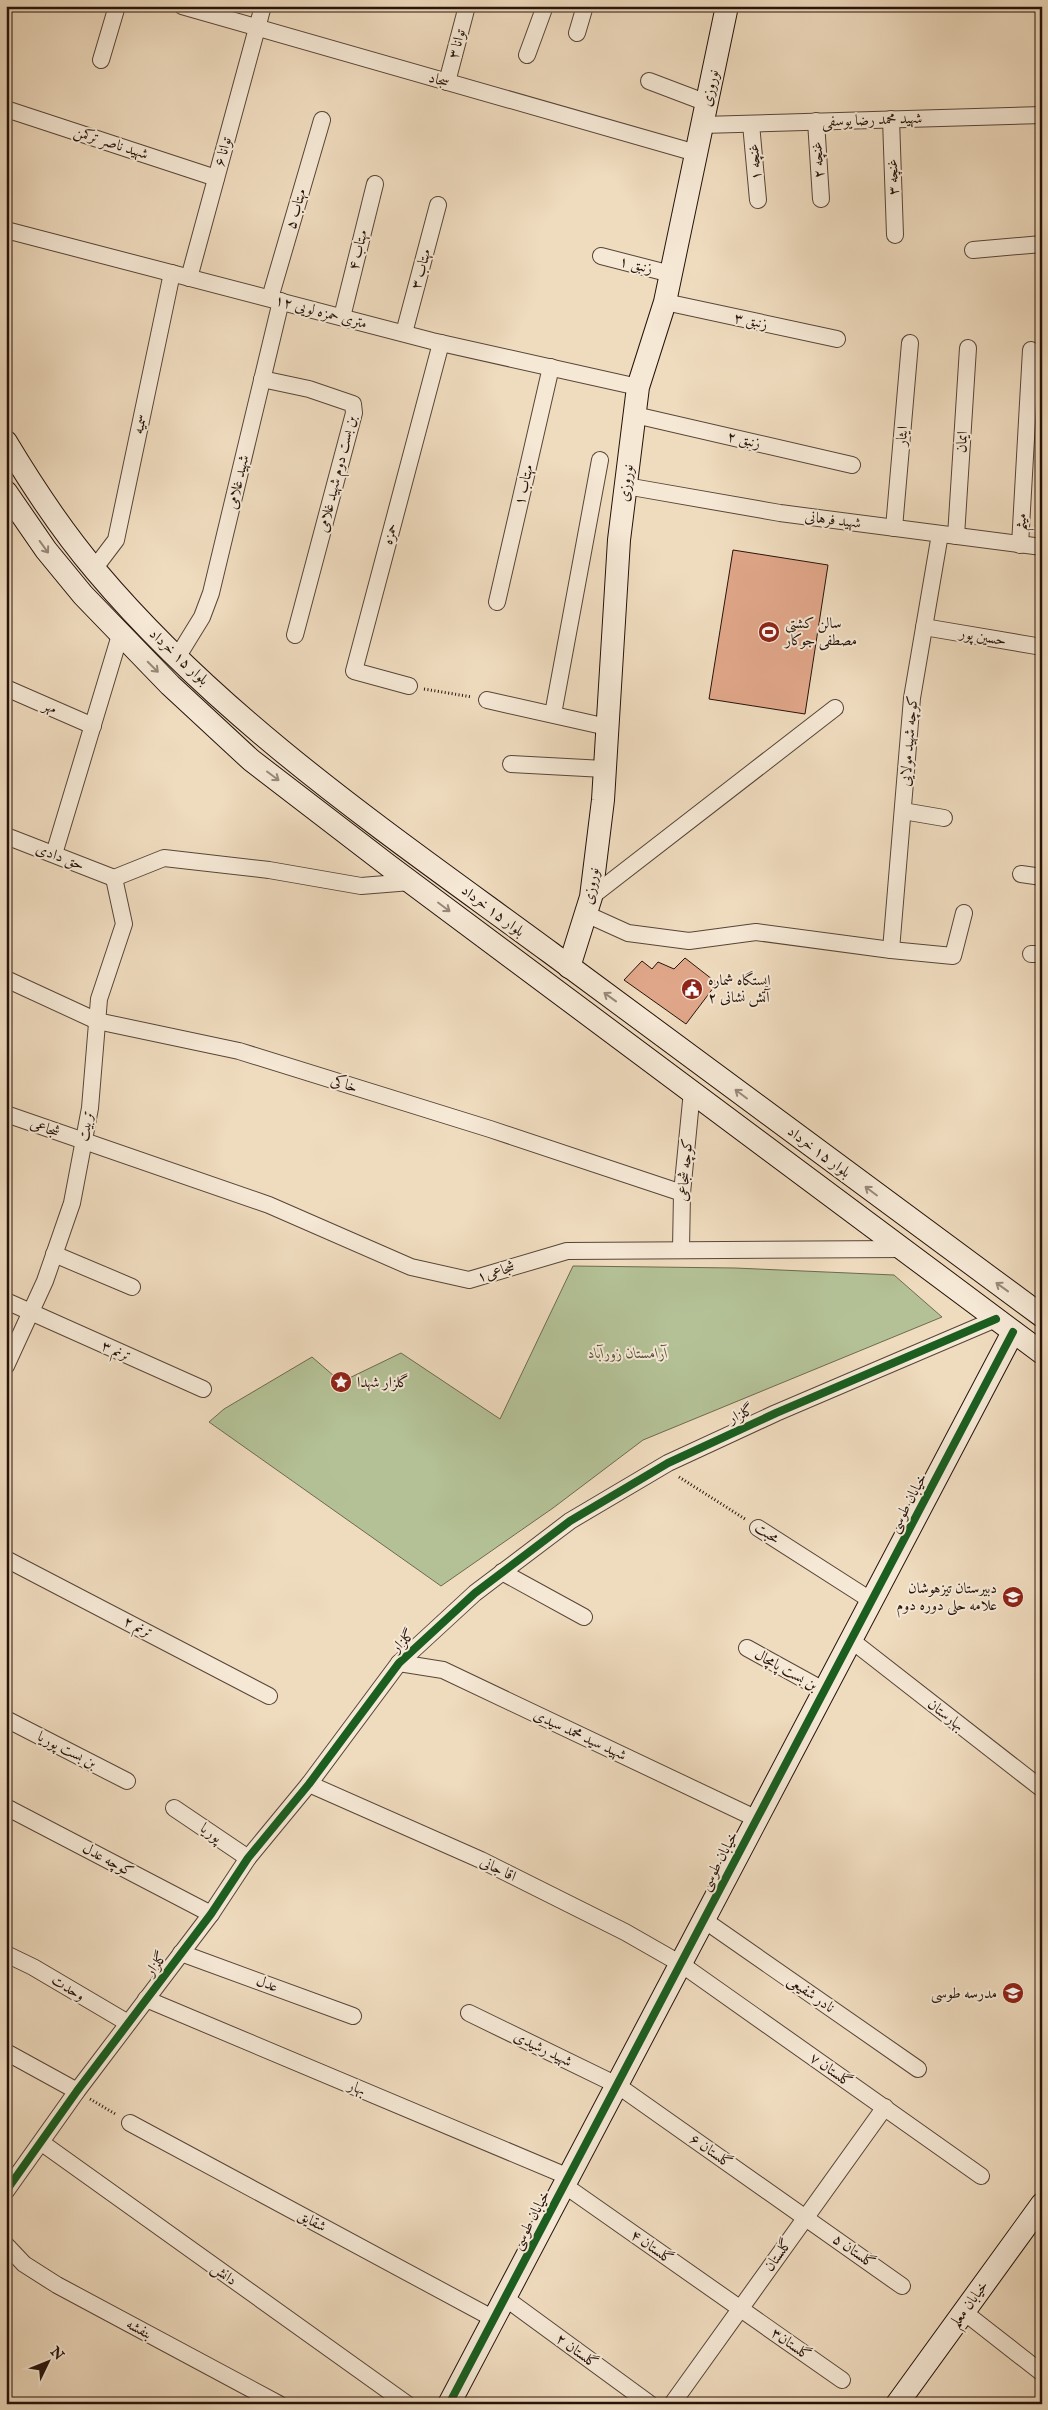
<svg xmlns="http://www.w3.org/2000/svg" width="1048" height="2410" font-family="'IM FELL English',Amiri,serif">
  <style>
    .green { fill: #b4c196; stroke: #6d6a50 }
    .building { fill: #e0a689; stroke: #26130b }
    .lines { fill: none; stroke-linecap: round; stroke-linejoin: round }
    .street-casing { stroke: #584538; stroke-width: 18 }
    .secondary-casing { stroke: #26130b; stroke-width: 24 }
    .path { stroke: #26130b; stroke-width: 3; stroke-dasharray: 1 2.5; stroke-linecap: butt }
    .street { stroke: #f5e8d5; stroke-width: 16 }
    .secondary { stroke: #f5e8d5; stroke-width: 22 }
    .cycleway-casing { stroke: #f5e8d5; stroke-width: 11 }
    .cycleway { stroke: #1b5e20; stroke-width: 8 }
    .oneway { stroke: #98887a }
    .labels { text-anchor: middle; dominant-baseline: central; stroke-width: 4; stroke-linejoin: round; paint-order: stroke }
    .street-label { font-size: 15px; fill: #26130b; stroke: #f5e8d5 }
    .poi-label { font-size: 15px; fill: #26130b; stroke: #f5e8d5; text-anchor: start }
    .park-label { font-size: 15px; font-style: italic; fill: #58503c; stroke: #f5e8d5 }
  </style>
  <rect width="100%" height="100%" fill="#efdbbe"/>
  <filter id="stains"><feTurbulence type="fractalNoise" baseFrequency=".004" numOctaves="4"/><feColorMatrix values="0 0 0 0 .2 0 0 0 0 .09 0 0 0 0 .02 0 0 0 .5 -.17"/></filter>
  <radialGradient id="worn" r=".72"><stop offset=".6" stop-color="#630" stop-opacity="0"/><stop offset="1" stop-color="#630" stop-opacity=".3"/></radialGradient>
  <polygon class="green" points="573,1266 735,1268 894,1275 942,1317 643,1440 553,1508 441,1586 209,1422 224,1409 312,1357 341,1382 401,1353 500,1419"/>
  <g class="building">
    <polygon points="733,550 828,565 805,714 709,699"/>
    <polygon points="685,958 717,983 686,1024 624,980 642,961 652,969 658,962 674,969"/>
  </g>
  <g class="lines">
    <g class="street-casing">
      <g id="street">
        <polyline points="182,6 696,153"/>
        <polyline points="577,33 585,6"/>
        <polyline points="527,55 545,6"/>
        <polyline points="101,60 117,6"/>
        <polyline points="649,81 707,103"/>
        <polyline points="447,82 467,6"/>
        <polyline points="6,109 216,178"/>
        <polyline points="891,119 895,235"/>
        <polyline points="816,121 821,199"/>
        <polyline points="751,124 758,200"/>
        <polyline points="702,125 1042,115"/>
        <polyline points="6,230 432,341 638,387"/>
        <polyline points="973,250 1042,244"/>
        <polyline points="601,256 671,274"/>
        <polyline points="189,278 263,6"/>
        <polyline points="270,298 322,120"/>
        <polyline points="665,302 837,339"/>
        <polyline points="342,317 375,184"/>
        <polyline points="404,333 438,205"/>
        <polyline points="262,379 309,389 353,404 354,413 295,635"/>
        <polyline points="635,415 852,465"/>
        <polyline points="626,486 780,513 1042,547"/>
        <polyline points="894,528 910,343"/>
        <polyline points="956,536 968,348"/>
        <polyline points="1020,545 1031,350"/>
        <polyline points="94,569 116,540 172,273"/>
        <polyline points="497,602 551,367"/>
        <polyline points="924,627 1042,647"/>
        <polyline points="178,656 202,617 211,593 281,301"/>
        <polyline points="409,686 354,671 441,343"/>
        <polyline points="6,688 93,726"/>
        <polyline points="487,700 607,727"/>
        <polyline points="553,714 600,460"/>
        <polyline points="511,764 604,769"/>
        <polyline points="903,811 944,818"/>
        <polyline points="6,836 114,878"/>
        <polyline points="54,854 120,635"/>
        <polyline points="1021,874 1042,877"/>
        <polyline points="114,878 164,858 269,870 361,886 411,882"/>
        <polyline points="591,897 835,708"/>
        <polyline points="586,914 628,933 689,941 756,932 891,950 953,956 964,913"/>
        <polyline points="891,950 912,698 940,534"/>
        <polyline points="1031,954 1042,954"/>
        <polyline points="6,979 97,1021 239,1051 490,1129 682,1193"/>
        <polyline points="6,1114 269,1205 411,1267 469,1280 567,1251 903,1249"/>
        <polyline points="681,1249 682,1193 692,1091"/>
        <polyline points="54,1254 132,1287"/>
        <polyline points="6,1301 203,1389"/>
        <polyline points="6,1366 45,1281 72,1203 90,1108 99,999 124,924 114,878"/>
        <polyline points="758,1528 872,1601"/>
        <polyline points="6,1559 269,1696"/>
        <polyline points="502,1572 584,1617"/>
        <polyline points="851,1640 1042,1789"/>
        <polyline points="747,1648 825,1691"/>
        <polyline points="399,1663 443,1670 757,1819"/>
        <polyline points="6,1719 127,1781"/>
        <polyline points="309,1784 481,1860 625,1932 681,1964 981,2176"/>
        <polyline points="6,1807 211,1914"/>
        <polyline points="174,1808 248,1858"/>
        <polyline points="704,1920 918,2069"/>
        <polyline points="181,1953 353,2016"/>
        <polyline points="6,1954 33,1967 128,2023"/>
        <polyline points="146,1999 569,2177"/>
        <polyline points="469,2013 617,2085 902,2286"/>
        <polyline points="6,2052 77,2091"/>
        <polyline points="130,2123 494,2319"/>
        <polyline points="42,2143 407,2404"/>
        <polyline points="564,2185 842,2380"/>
        <polyline points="6,2191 77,2091 211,1914 248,1858 309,1784 399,1663 475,1593 570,1521 668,1463 776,1413 996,1319"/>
        <polyline points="6,2245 24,2264 57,2285 279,2404"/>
        <polyline points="505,2298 650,2404"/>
        <polyline points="964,2312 1042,2373"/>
        <polyline points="672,2404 885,2107"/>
      </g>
    </g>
    <g class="secondary-casing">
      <g id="secondary">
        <path d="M6 442C33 487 62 531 96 571 224 723 392 836 551 953 715 1074 878 1196 1042 1316"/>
        <polyline points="6,492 46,550 83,595 170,685 251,760 389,866 1042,1353"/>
        <polyline points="569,967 591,897 603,800 619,540 638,387 665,302 727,6"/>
        <polyline points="449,2404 1013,1332"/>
        <polyline points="897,2404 1042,2204"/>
      </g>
    </g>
    <g class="path">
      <polyline points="424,689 472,697"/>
      <polyline points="679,1477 745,1519"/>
      <polyline points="90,2099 117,2115"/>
    </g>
    <use href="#street" class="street"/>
    <use href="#secondary" class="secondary"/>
    <g class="cycleway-casing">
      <g id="cycleway">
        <polyline points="6,2191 77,2091 211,1914 248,1858 309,1784 399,1663 475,1593 570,1521 668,1463 776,1413 996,1319"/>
        <polyline points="449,2404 1013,1332"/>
      </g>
    </g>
    <use href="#cycleway" class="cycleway"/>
  </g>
  <defs><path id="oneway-shaft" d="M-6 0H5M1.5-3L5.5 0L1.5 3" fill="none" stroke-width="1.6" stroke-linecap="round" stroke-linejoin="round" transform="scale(1.25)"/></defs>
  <g class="oneway">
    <use href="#oneway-shaft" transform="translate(44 547) rotate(54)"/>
    <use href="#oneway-shaft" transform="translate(153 667) rotate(45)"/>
    <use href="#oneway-shaft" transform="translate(273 776) rotate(37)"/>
    <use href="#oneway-shaft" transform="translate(444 907) rotate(37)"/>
    <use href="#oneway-shaft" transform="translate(610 997) rotate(-144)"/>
    <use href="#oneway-shaft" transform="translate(741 1094) rotate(-143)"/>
    <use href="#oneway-shaft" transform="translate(871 1191) rotate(-143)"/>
    <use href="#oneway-shaft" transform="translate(1002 1287) rotate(-144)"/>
  </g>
  <defs>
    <g id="stadium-disc" transform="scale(1.125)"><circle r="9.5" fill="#8f2418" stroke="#f5e8d5"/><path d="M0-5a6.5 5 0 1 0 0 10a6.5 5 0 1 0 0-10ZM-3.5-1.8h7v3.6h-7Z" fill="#fff"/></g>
    <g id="civic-disc" transform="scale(1.125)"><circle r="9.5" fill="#8f2418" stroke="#f5e8d5"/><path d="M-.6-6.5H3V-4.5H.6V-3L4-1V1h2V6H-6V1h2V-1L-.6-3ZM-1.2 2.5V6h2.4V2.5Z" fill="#fff"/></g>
    <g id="sight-disc" transform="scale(1.125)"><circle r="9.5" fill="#8f2418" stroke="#f5e8d5"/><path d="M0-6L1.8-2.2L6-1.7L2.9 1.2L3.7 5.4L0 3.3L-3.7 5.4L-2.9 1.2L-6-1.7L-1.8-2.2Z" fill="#fff"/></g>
    <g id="school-disc" transform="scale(1.125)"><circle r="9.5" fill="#8f2418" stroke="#f5e8d5"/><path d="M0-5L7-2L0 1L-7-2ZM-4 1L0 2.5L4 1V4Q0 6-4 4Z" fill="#fff"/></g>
  </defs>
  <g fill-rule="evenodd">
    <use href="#stadium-disc" x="769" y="632"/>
    <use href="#civic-disc" x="692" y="989"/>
    <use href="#sight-disc" x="341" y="1382"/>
    <use href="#school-disc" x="1013" y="1597"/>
    <use href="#school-disc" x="1013" y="1993"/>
  </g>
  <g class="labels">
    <g class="street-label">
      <text transform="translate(457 44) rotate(-75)">توانا ۳</text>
      <text transform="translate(439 80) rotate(16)">سجاد</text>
      <text transform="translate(710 88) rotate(-78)">نوروزی</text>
      <text transform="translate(872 120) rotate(-2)">شهید محمد رضا یوسفی</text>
      <text transform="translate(111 143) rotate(18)">شهید ناصر ترکمن</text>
      <text transform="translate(223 152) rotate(-75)">توانا ۶</text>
      <text transform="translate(818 160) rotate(-94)">غنچه ۲</text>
      <text transform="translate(755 162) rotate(-95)">غنچه ۱</text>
      <text transform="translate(893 177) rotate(-92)">غنچه ۳</text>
      <text transform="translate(296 209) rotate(-74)">مهتاب ۵</text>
      <text transform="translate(358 250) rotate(-76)">مهتاب ۴</text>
      <text transform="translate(636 265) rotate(14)">زنبق ۱</text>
      <text transform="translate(421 269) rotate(-75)">مهتاب ۳</text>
      <text transform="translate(321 312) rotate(15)">۱۲ متری حمزه لویی</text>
      <text transform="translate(751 321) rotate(12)">زنبق ۳</text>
      <text transform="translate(140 424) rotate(-78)">سمیه</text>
      <text transform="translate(902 436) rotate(-85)">ایثار</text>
      <text transform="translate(744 440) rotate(13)">زنبق ۲</text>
      <text transform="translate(962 442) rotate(-86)">ایمان</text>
      <text transform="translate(337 474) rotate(-76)">بن بست دوم شهید غلامی</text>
      <text transform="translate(238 482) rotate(-77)">شهید غلامی</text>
      <text transform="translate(626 483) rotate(-83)">نوروزی</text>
      <text transform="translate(524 485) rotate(-77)">مهتاب ۱</text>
      <text transform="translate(833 520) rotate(7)">شهید فرهانی</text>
      <text transform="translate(1021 522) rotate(-87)">میثم</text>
      <text transform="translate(390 534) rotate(-75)">حمزه</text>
      <text transform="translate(983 637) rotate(10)">حسین پور</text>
      <text transform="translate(179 657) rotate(43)">بلوار ۱۵ خرداد</text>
      <text transform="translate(50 707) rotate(24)">مهر</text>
      <text transform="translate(909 741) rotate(-85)">کوچه شهید مولایی</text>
      <text transform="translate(60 857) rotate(21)">حق دادی</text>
      <text transform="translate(591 886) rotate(-80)">نوروزی</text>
      <text transform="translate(493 911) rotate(37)">بلوار ۱۵ خرداد</text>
      <text transform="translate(344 1084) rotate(17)">خاکی</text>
      <text transform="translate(86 1126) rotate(-80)">تربیت</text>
      <text transform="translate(45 1128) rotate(20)">شجاعی</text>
      <text transform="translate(819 1152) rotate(37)">بلوار ۱۵ خرداد</text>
      <text transform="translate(685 1170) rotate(-85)">کوچه شجاعی</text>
      <text transform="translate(496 1272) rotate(-17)">شجاعی۱</text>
      <text transform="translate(116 1351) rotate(24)">ترنم ۳</text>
      <text transform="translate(741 1414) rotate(-25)">گلزار</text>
      <text transform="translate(908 1503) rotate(-62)">خیابان طوسی</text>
      <text transform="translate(767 1533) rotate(33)">محبت</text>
      <text transform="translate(138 1627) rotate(27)">ترنم ۲</text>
      <text transform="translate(403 1641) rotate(-44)">گلزار</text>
      <text transform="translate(786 1670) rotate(29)">بن بست پامچال</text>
      <text transform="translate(946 1715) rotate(38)">بهارستان</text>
      <text transform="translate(580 1735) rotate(25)">شهید سید محمد سیدی</text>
      <text transform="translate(67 1750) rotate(27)">بن بست پوریا</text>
      <text transform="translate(211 1833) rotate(35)">پوریا</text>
      <text transform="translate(108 1860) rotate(28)">کوچه عدل</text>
      <text transform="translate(719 1861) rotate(-62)">خیابان طوسی</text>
      <text transform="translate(498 1869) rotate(26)">اقا جانی</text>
      <text transform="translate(156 1964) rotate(-53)">گلزار</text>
      <text transform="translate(267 1984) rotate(20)">عدل</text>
      <text transform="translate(68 1988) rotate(31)">وحدت</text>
      <text transform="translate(811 1994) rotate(35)">نادر شفیعی</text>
      <text transform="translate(543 2049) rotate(26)">شهید رشیدی</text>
      <text transform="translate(831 2070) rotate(35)">گلستان ۷</text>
      <text transform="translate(357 2088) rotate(23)">بهار</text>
      <text transform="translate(711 2151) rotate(35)">گلستان ۶</text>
      <text transform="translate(531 2220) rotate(-62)">خیابان طوسی</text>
      <text transform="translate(312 2221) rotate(28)">شقایق</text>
      <text transform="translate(652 2247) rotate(35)">گلستان ۴</text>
      <text transform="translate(854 2251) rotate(35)">گلستان ۵</text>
      <text transform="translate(778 2255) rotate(-54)">گلستان</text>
      <text transform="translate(224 2274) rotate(36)">دانش</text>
      <text transform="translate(969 2304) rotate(-54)">خیابان معلم</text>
      <text transform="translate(139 2329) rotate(28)">بنفشه</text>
      <text transform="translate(791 2344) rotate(35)">گلستان۳</text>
      <text transform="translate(577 2351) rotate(36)">گلستان ۲</text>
    </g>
    <g class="poi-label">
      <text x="785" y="623">سالن کشتی<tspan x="785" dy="17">مصطفی جوکار</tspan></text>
      <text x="708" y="980">ایستگاه شماره<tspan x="708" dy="17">۲ آتش نشانی</tspan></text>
      <text x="357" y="1382">گلزار شهدا</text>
      <text x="997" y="1588" text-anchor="end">دبیرستان تیزهوشان<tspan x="997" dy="17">علامه حلی دوره دوم</tspan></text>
      <text x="997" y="1993" text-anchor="end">مدرسه طوسی</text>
    </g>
    <g class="park-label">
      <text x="628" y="1353">آرامستان زورآباد</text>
    </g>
  </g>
  <rect width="1048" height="2410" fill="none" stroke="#efdbbe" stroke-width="25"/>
  <rect x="8" y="8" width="1033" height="2395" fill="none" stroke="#26130b" stroke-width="2.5"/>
  <rect x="12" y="12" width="1023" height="2385" fill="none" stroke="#26130b"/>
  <g transform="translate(48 2362) rotate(47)" stroke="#f5e8d5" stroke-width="4" paint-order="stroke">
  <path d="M0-4L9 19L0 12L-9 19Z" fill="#26130b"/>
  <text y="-8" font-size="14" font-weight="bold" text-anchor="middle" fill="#26130b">N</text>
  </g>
  <rect width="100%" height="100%" filter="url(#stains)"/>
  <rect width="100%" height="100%" fill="url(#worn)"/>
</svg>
